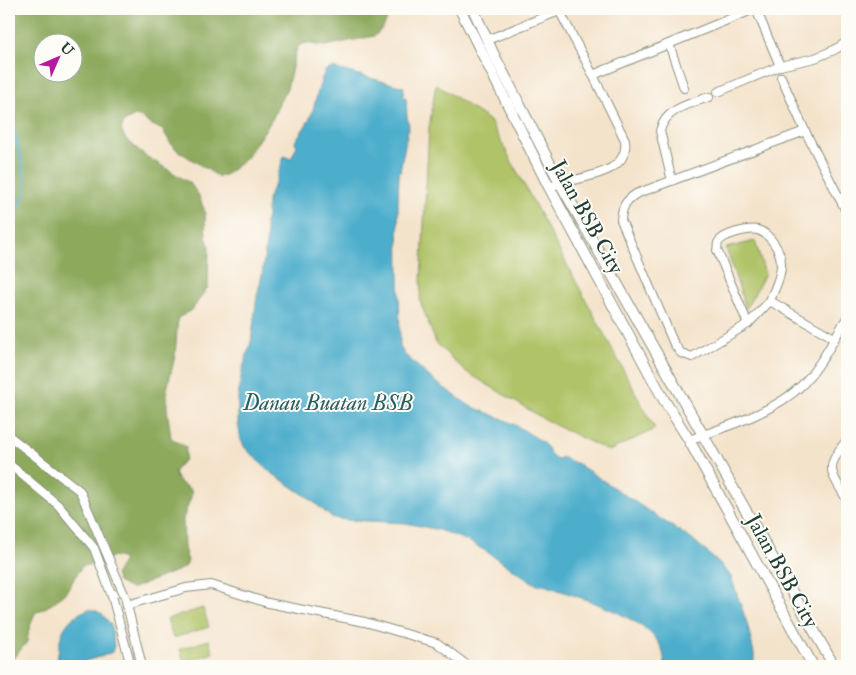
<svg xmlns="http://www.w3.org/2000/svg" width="856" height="675" font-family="'IM FELL Double Pica',serif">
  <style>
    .green { fill: #b0c367; stroke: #68804e }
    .forest { fill: #8ca95c; stroke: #567348; fill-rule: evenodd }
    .water { fill: #4daecc; stroke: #367680 }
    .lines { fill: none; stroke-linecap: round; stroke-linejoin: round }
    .stream { stroke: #4daecc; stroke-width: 2.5 }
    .street-casing { stroke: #8a9080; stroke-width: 10 }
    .secondary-casing { stroke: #8a9080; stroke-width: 12 }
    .street { stroke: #fff; stroke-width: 8 }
    .secondary { stroke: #fff; stroke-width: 10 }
    .labels { text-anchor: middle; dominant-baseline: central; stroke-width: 4; stroke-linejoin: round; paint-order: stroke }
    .street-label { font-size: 21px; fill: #1f3d34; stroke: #fdfcf7 }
    .water-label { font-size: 22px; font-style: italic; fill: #2d5f62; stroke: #fdfcf7 }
  </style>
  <rect width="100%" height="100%" fill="#fdfcf7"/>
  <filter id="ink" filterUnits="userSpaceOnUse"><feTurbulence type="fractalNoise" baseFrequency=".02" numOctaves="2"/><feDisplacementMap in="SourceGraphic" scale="10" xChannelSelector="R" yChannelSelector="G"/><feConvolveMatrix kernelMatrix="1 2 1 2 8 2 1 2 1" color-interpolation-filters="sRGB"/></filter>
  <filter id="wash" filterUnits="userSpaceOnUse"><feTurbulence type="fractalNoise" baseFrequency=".0096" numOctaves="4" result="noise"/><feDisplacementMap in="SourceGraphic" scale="20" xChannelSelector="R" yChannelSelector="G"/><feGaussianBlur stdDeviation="1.12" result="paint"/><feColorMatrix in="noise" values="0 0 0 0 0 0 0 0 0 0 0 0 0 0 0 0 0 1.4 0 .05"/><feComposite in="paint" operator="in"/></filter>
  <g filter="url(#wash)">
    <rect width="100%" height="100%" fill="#f4e3cb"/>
    <g class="green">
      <polygon points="436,84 490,121 655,429 609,451 549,422 465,371 436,343 420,301 429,128"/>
      <polygon points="755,241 765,274 746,309 726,248"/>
      <polygon points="203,608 209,627 173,638 167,619"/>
      <polygon points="209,640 213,653 184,662 180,649"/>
    </g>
    <path class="forest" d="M9 9H390C389 19 382 31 374 36L325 46 304 43 297 47 287 88 279 103 273 118 246 158 227 174 219 177 177 150 171 144 163 130 148 123 143 118 135 116 124 122 121 130 125 138 144 155 190 183 199 196 205 212 206 237 209 245 208 287 192 310 178 318 175 356 167 389V408L171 438 186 447 185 460 179 465 174 473 178 481 191 490 192 494 183 519 184 548 188 561 186 566 179 570 131 589 118 582 115 575 124 560 121 558 113 556 100 563 82 566 66 592 52 604 35 613 29 629 27 642 12 660 11 666H9ZM42 42H72V72H42Z"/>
    <g class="water">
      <path d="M333 68 404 87 403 96 406 98 407 117 409 125 399 176 398 203 400 346 404 354 433 380 470 406 503 419 517 426 541 441 549 449C548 454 554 459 558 460L561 457 578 464 697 543 726 570 731 577 747 623 754 653V666H665C664 660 664 653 661 647 647 616 574 596 544 585H537L484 550 468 541 439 530 406 523 348 520 332 518 309 498 270 472 245 448 241 440 238 424V397L242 371 251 342 257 296 262 275 267 236 265 222 267 218V200L276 181 284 156 291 159 297 146 295 142C299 134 306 127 310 118 316 103 318 86 325 71Z"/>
      <path d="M89 609 97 611 103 615 111 625 114 646 112 652 103 656 85 661 79 666H57C59 639 60 620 89 609Z"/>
    </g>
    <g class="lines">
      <g class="stream">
        <polyline points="9,17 9,9"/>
        <polyline points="9,106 25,178 25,194 9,225"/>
      </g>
    </g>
  </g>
  <g filter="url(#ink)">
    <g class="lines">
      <g class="street-casing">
        <g id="street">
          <polyline points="756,9 780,66"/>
          <polyline points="559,10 593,75 754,9"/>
          <polyline points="487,40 564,9"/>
          <polyline points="669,44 684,88"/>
          <polyline points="781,77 805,131 847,213"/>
          <polyline points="718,92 780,66 815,58 834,50 847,42"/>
          <path d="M805 131 636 194C625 201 622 207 621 220L674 344 681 353 692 357 748 324 717 250C718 248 717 245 718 243 722 234 749 228 758 230 770 234 781 251 781 263 782 276 774 289 770 301L834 338"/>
          <path d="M672 181 660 131C665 109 689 104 709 97"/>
          <path d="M555 185C580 176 630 176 625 140L593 75"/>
          <polyline points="748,324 770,301"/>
          <polyline points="9,436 80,491 126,599"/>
          <path d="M689 440C725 427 775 412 802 385 821 366 833 340 847 318"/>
          <path d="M847 440C824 469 830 470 847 500"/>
          <polyline points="9,464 58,505 94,548 112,596"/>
          <polyline points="114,594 112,596 131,666"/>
          <polyline points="126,601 142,666"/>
          <polyline points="127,605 186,588 211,585 268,603 365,622 437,643 468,666"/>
        </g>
      </g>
      <g class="secondary-casing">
        <g id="secondary">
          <polyline points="460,9 549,187 664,400 689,440 813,666"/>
          <polyline points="473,9 494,55 560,183 834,666"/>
        </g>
      </g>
      <use href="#street" class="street"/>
      <use href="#secondary" class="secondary"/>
    </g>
  </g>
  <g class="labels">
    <g class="street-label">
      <text transform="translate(587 217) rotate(61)">Jalan BSB City</text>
      <text transform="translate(782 571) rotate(61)">Jalan BSB City</text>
    </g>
    <g class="water-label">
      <text x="328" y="403">Danau Buatan BSB</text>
    </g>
  </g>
  <rect width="856" height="675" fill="none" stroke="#fdfcf7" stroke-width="30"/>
  <g transform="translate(58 58) rotate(45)"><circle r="24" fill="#fdfcf7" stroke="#a4b0a9"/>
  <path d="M0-4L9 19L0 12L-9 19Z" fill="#b5179e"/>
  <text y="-8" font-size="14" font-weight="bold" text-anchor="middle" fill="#1f3d34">U</text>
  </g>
</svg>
